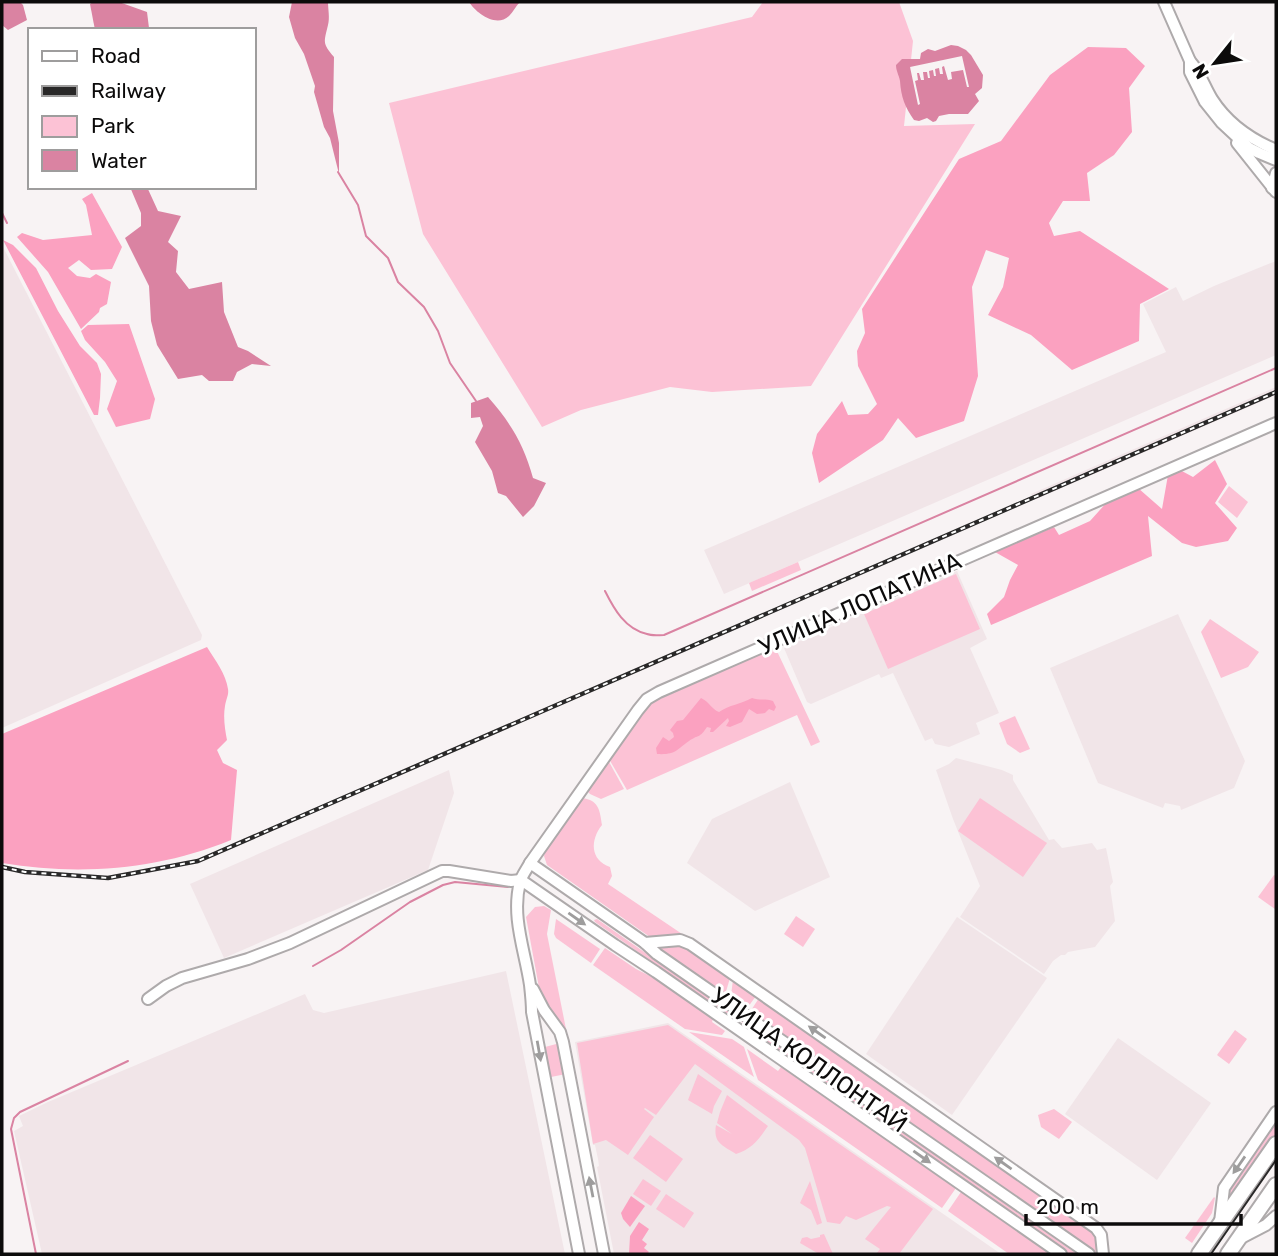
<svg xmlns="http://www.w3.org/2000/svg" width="1278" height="1256" font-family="Rubik,sans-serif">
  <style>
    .built { fill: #f1e5e8 }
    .green { fill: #fcc2d5 }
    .forest { fill: #fba1c0 }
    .water { fill: #da83a2; fill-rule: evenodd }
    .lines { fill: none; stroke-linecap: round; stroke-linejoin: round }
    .stream { stroke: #da83a2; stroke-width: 2 }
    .minor-casing { stroke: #aeaaab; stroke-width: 14 }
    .major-casing { stroke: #aeaaab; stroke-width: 18 }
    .minor { stroke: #fff; stroke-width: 10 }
    .major { stroke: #fff; stroke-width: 14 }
    .tram { stroke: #292828; stroke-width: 2 }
    .rail-casing { stroke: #292828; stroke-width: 4.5 }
    .rail { stroke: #fff; stroke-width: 2; stroke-dasharray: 5; stroke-linecap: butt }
    .oneway { fill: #9e9d9d }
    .labels { text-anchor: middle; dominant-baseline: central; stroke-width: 6; stroke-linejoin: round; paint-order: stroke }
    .street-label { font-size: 24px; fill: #0c0b0b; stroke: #fff }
  </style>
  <rect width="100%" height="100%" fill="#f8f3f4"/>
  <g class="built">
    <polygon points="2,245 202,635 201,640 2,728"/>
    <polygon points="1276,261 1276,355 724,594 704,550 1166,352 1143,304 1176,287 1183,301 1214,286"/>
    <polygon points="1276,387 1276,395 1034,500 1031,494"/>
    <polygon points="957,571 987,639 970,648 999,713 976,723 980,734 949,747 935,744 932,738 925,741 893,673 881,678 879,674 811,704 807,702 784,648"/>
    <polygon points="1178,614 1245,761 1234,788 1181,810 1180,806 1165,803 1163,808 1098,783 1050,668"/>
    <polygon points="956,758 1002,770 1013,775 1013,780 1049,840 1054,839 1062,848 1092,843 1097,850 1106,848 1113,882 1110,886 1115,921 1095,947 1068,952 1065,955 1061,955 1053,961 1044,974 960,917 980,886 953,819 936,770 949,764"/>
    <polygon points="449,770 454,793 428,870 224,958 190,884"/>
    <polygon points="790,782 830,877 755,911 687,863 712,819"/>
    <polygon points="957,917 1047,978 952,1115 866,1054"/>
    <polygon points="506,971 565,1254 42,1254 14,1131 23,1126 19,1116 48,1102 305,994 313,1010 324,1013"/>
    <polygon points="668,1023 1001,1254 614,1254 597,1167 599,1166 598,1159 595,1145 593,1145 575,1042"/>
    <polygon points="1118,1038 1211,1103 1157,1180 1065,1114"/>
  </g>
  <g class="green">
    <polygon points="763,2 899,2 913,41 904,126 975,124 811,386 712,392 670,387 581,410 542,427 423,234 389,103 752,17"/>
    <polygon points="1229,486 1248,502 1237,518 1218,502"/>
    <polygon points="798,562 801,570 752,591 749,583"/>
    <polygon points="956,574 980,629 888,669 864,614"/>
    <polygon points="1210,619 1259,652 1248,667 1221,678 1201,632"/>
    <polygon points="775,647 820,742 811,746 797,715 627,790 609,759 645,707 653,701"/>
    <polygon points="1015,716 1030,749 1020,753 1007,744 999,723"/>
    <polygon points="608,760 624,789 601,799 590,794 587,791"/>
    <path d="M582 798C599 800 600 811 602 825 590 840 590 860 610 867L612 876 608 884 691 940 650 937 547 865 544 856 546 848Z"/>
    <polygon points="980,798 1047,843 1023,877 958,831"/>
    <polygon points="1274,875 1276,876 1275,909 1258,897"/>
    <polygon points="544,906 551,910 547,934 567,1034 547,1007 540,993 526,917 535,907"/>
    <polygon points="796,916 815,929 803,947 784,934"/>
    <polygon points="556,919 600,949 591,963 556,938 554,934"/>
    <polygon points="597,919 740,1019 738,1022 595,922 594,920"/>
    <polygon points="679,945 688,948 730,978 725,995 661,950 660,947"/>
    <polygon points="605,948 636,969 652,977 713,1019 712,1022 725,1031 722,1035 685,1029 593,965"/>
    <polygon points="733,980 756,996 748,1007 731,995"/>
    <polygon points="759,998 1098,1234 1099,1254 1097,1254 750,1012"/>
    <polygon points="743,1021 1077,1254 1070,1254 741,1024"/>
    <polygon points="668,1025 933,1209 899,1254 876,1254 880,1249 865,1239 891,1207 887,1206 856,1220 846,1216 840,1224 827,1222 805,1148 799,1140 695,1064 656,1115 645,1108 644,1109 654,1117 628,1155 606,1140 593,1144 577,1043"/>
    <polygon points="1235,1030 1247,1039 1229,1064 1217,1055"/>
    <polygon points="689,1032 732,1039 744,1047 754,1077"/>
    <polygon points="560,1043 566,1074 551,1077 545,1047"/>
    <polygon points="747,1049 778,1071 781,1067 956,1188 942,1208 758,1080"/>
    <polygon points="698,1074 722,1091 714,1106 712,1114 688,1100"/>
    <path d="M727 1095 768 1126C759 1139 752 1149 736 1154 722 1145 713 1143 716 1125L732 1134 717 1123 720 1112Z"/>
    <polygon points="1054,1109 1072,1122 1059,1139 1041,1127 1038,1115"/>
    <polygon points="1276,1121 1276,1135 1231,1200 1228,1201 1229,1189"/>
    <polygon points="650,1135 683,1159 666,1182 633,1158"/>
    <polygon points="643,1179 661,1191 651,1206 633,1194"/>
    <polygon points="810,1181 822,1223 817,1225 811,1210 800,1203"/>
    <polygon points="961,1192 1050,1254 1009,1254 948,1211"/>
    <polygon points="666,1194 694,1213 684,1228 656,1209"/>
    <polygon points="1214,1197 1215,1198 1212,1213 1192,1243 1185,1238"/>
    <polygon points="824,1234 833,1254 819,1254 800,1243 802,1238 807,1237 811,1239 820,1237 820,1235"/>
  </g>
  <g class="forest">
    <polygon points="1088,47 1126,48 1145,66 1129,88 1132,132 1114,155 1087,173 1090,201 1063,201 1049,223 1054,236 1080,231 1169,289 1140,304 1139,341 1072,370 1031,335 988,315 1003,287 1009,258 986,250 972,287 978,376 964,421 916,438 898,418 883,440 819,483 812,453 817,434 842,401 848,415 868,414 877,404 858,366 857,351 865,333 862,309 959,159 1001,141 1050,75"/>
    <polygon points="92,193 122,247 112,269 91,270 79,260 68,268 77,276 90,278 96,274 111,282 107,304 100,308 99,312 81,329 48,272 17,237 22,233 43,240 92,235 86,205 82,199"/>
    <polygon points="3,240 13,245 36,268 58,311 80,346 97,363 101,374 100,398 98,415 94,415"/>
    <polygon points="129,324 155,399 150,419 116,427 107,409 117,381 105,362 85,340 81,331 88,325"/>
    <polygon points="1215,460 1227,484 1215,503 1237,528 1228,541 1196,547 1182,543 1148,516 1152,556 991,625 987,614 1004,597 1010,580 1018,565 995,552 1054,527 1059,535 1090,521 1108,501 1138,488 1162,509 1168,475 1180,470 1193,477"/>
    <path d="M207 647C215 660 226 674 228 689 229 695 226 699 225 706 223 717 225 730 227 740L217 750 223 763 237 770 231 840C158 870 79 876 2 863V734Z"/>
    <path d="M701 698C710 702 711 709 719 712 729 705 741 704 752 698 759 701 766 698 773 701L776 707 774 711 769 709 765 713 757 714 749 709 742 722 730 727 726 726 729 721 728 718 713 732H710L711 728 707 727C699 739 699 734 689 741 676 750 676 755 657 754L656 748 663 737 669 741 674 737 673 733 670 730 677 721 683 720Z"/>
    <polygon points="631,1196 645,1206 630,1227 623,1219 621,1213"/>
    <polygon points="639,1222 649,1229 642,1240 647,1244 644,1248 649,1252 647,1254 629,1254 630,1236"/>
  </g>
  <g class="water">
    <polygon points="2,2 20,2 23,5 27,20 8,30 2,25"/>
    <polygon points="93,2 119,2 147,12 149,28 148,30 95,30 90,4"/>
    <path d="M292 2H328C328 9 330 18 328 25 324 42 322 43 334 57L333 111 339 143V174L330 138 324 127 314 92 315 86 304 54 295 38 289 17Z"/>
    <path d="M469 2H520C516 6 513 12 509 16 496 28 476 13 469 2Z"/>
    <path d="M951 45 958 46 966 50 971 55 983 75 982 88 975 94 979 101 968 114H949L939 116 936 121 933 122 927 118 919 121 914 120C905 107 901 97 900 81 899 75 896 71 896 65L902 59H920L921 53 928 49 935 51ZM962 56 969 87H967L963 70 951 72 952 79 948 80 944 66 942 67 943 74H940L939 68 935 69 936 76H934L933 70 929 71 930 78H928L927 72H923L924 80H921L919 73H917L918 80 915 81 920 104 918 105 910 67Z"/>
    <polygon points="130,187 147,187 158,211 181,216 168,242 178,251 176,272 189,289 222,282 224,312 238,347 248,351 271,366 252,364 237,372 233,381 209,381 202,375 178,379 157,345 151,321 149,286 125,238 141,226 141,213"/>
    <path d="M488 397C511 423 524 445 533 478L546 483 534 506 523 517 506 496 498 493 492 471 475 442 483 426 480 417 471 418V403Z"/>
  </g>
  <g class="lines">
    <g class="stream">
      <polyline points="338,172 358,205 366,236 388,258 398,282 424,307 438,331 450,363 476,401"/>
      <polyline points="2,213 7,223"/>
      <path d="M605 591C614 609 625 629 647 634 652 636 658 635 664 635L1276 368"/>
      <polyline points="313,966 341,950 410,902 443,885 455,882 508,887"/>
      <polyline points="36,1254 11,1129 14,1118 20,1112 128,1061"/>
    </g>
    <g class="minor-casing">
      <g id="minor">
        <path d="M1164 2 1190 61C1200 72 1204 86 1212 99 1228 124 1250 139 1276 150"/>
        <polyline points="1190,61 1190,72 1205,102 1221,122 1249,148 1259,153 1276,160"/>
        <polyline points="1237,143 1276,192"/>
        <polyline points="1272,188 1276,173"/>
        <polyline points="530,863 645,943 657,954 1089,1254"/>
        <polyline points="521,880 615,945 656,972 1061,1254"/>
        <polyline points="645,943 680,940 690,944 1096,1228 1101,1235 1103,1254"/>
        <polyline points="533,989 544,1010 560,1032 563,1042 604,1254"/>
        <polyline points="148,999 166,986 182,978 248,959 290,943 442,871 449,871 511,881 521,880"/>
        <polyline points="1220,1222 1224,1188 1276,1112"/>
        <polyline points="1241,1238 1266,1225 1276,1216"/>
        <path d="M579 1254 532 1012C532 1003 531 994 530 985 525 951 511 917 520 882 522 875 527 869 530 863L638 710 647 699 659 692 1276 423"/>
      </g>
    </g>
    <g class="major-casing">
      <g id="major">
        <polyline points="1199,1254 1276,1144"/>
        <polyline points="1228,1254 1276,1185"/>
      </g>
    </g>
    <use href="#minor" class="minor"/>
    <use href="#major" class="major"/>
    <polyline class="tram" points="1211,1254 1276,1160"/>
    <g class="rail-casing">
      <polyline id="rail" points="2,867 25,872 108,878 198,861 1276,392"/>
    </g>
    <use href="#rail" class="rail"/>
  </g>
  <defs><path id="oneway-solid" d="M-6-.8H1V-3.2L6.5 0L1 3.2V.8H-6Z" transform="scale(1.75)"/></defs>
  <g class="oneway">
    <use href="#oneway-solid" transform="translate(577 919) rotate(35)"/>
    <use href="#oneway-solid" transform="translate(817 1032) rotate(-145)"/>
    <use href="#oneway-solid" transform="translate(539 1051) rotate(80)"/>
    <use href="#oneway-solid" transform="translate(922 1157) rotate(35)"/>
    <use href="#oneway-solid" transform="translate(1003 1163) rotate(-145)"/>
    <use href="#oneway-solid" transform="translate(1239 1165) rotate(125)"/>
    <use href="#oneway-solid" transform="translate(591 1187) rotate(-101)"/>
  </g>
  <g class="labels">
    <g class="street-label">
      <text transform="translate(860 604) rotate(-24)">УЛИЦА ЛОПАТИНА</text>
      <text transform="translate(809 1060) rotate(35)">УЛИЦА КОЛЛОНТАЙ</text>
    </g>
  </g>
  <rect width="1278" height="1256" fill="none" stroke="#0c0b0b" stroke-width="7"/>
  <rect x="28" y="28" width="228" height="161" fill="#ffffff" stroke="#9e9d9d" stroke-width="2"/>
  <rect x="42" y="51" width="35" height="10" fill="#ffffff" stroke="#9e9d9d" stroke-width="2"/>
  <text x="91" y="63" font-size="21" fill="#0c0b0b">Road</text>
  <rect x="42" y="86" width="35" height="10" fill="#292828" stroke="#9e9d9d" stroke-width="2"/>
  <text x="91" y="98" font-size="21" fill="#0c0b0b">Railway</text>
  <rect x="42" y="116" width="35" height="21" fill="#fcc2d5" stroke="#9e9d9d" stroke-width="2"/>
  <text x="91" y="133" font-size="21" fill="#0c0b0b">Park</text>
  <rect x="42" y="150" width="35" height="21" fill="#da83a2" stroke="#9e9d9d" stroke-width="2"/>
  <text x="91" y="168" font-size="21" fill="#0c0b0b">Water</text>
  <g transform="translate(1215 63) rotate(240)" stroke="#ffffff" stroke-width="5" paint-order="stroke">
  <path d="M0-5L12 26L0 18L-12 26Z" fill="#0c0b0b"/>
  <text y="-10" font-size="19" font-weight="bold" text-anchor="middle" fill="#0c0b0b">N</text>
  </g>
  <path d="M1026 1214v10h215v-10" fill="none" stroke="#0c0b0b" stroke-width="3.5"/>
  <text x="1036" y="1214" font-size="21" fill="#0c0b0b" stroke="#ffffff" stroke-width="5" paint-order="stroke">200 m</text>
</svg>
